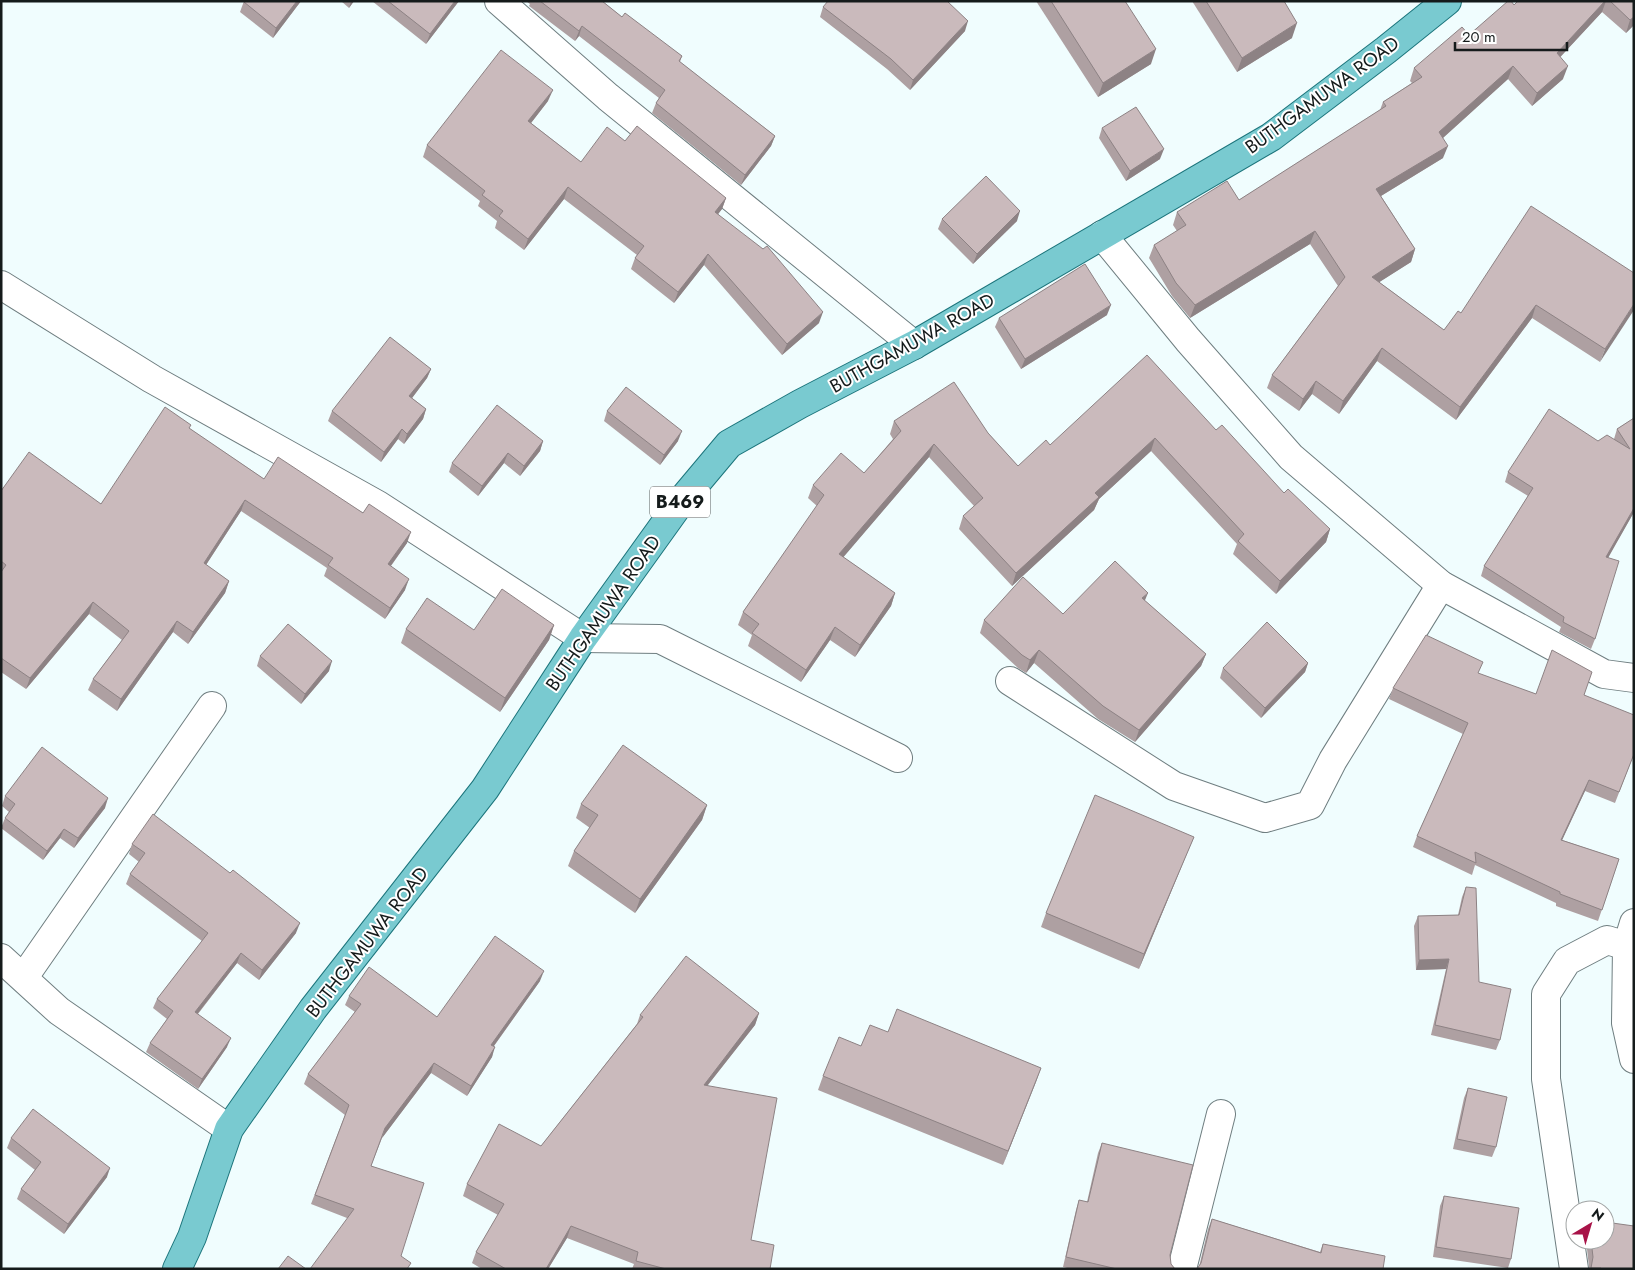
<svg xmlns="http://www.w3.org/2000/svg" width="1635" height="1270" font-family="Jost,sans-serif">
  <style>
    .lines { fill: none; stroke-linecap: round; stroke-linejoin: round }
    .street-casing { stroke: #6f7e80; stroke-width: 30 }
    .primary-casing { stroke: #1c757c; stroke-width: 30 }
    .street { stroke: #fff; stroke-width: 28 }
    .primary { stroke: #79cad0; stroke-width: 28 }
    .wall { fill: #aea0a2 }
    .shaded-wall { fill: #8d8284 }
    .building { fill: #cababc; stroke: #8d8284 }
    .labels { text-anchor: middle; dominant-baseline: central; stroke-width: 4; stroke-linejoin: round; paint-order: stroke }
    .shield { fill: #fff; stroke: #5b5f5f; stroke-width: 1 }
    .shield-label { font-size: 18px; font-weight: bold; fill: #151b1b }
    .street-label { font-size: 19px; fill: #151b1b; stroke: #fff }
  </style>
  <rect width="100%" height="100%" fill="#f0fdfe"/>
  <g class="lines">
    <g class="street-casing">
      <g id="street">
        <polyline points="499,1 608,97 914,345"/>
        <polyline points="1102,235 1188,340 1291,457 1441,585 1604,674 1634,678"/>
        <polyline points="1,285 152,379 378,505 583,638 660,639 898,758"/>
        <polyline points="1010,681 1174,786 1265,818 1310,805 1333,760 1441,585"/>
        <polyline points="1634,923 1627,946 1626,1023 1634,1059"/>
        <polyline points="1,958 59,1011 229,1129"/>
        <polyline points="24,977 212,706"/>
        <polyline points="1182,1269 1221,1114"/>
        <polyline points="1574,1269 1546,1079 1546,994 1567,961 1607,940 1627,946"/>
      </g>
    </g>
    <g class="primary-casing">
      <polyline id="primary" points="177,1269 192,1237 229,1129 313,1009 485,789 583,638 682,500 729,444 800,404 914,345 1271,137 1386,50 1447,1"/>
    </g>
    <use href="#street" class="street"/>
    <use href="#primary" class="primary"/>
  </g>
  <g class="wall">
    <polygon points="244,1 301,1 273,38 240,12"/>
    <polygon points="341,1 354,1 349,8"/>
    <polygon points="372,1 459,1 426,44"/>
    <polygon points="526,1 602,1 622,17 682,56 680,62 775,136 771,146 741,185 652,113 656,103 659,98 579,36 575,41 529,6 530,4"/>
    <polygon points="1036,1 1125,1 1151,64 1098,97"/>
    <polygon points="1192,1 1284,1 1292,38 1237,72"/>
    <polygon points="1518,1 1634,1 1634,25 1626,33 1602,12 1560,57 1563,79 1532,106 1508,79 1443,138 1443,158 1381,196 1415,249 1411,262 1379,282 1444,330 1461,313 1634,273 1600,362 1532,318 1456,420 1377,361 1339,414 1312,394 1299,411 1267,388 1272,375 1338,286 1310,244 1190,318 1172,296 1149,258 1154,245 1177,231 1173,225 1177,212 1239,200 1380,110 1383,102 1412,83 1410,81 1414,68 1469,35 1514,5"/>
    <polygon points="823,7 965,31 910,90 887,69 820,17"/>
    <polygon points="548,101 531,123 581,162 625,141 726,198 722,209 718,214 819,323 782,355 704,265 674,303 631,269 635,258 637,255 564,199 524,250 495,228 497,221 478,206 480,201 423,157 427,145"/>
    <polygon points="1102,128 1160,159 1126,181 1099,138"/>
    <polygon points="942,219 1017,221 973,264 938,229"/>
    <polygon points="1107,315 1021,369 995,327 999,318"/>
    <polygon points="431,369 427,378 412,398 426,409 423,419 404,444 398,439 381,462 328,421 332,411"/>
    <polygon points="607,411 678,441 660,465 604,421"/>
    <polygon points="1634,418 1634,512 1608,557 1595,639 1591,649 1559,632 1561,627 1481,576 1484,566 1528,496 1505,482 1508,472 1598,441 1615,440 1614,439 1617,429"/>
    <polygon points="894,421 988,433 1018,466 1050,445 1216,430 1284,493 1330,529 1326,542 1276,594 1233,554 1237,544 1151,451 1099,499 1094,510 1012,586 959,529 963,516 974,506 929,457 843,557 895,593 891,606 855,657 830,640 801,682 748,646 752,635 738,625 743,612 817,506 808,498 813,485 864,473 893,439 890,434"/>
    <polygon points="190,429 264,479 407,543 391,566 405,590 385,619 324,576 327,568 241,511 206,565 229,581 225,593 188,644 173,632 117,711 88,690 93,679 122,640 89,614 26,689 1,672 1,491 101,504"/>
    <polygon points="543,441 540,451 520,476 504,463 478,496 449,472 452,463"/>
    <polygon points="1145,601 1206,654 1201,666 1135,742 1098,719 1034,663 1026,673 1018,668 980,633 984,620 1063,614"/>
    <polygon points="554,625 549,640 500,712 401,643 406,629 474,630"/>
    <polygon points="260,656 329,671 301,704 257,666"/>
    <polygon points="1308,663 1305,672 1261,718 1220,678 1223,668"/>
    <polygon points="1479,674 1536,694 1584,695 1634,754 1615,803 1585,791 1562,840 1619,859 1598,921 1556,906 1556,903 1475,865 1472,875 1413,847 1417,836 1463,734 1389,699 1393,688"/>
    <polygon points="5,796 105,808 74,848 60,838 43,860 1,828 5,818 9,812 2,806"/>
    <polygon points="581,804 707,805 702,820 635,913 568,866 574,851 590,828 576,818"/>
    <polygon points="1194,837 1188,851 1139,969 1041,927 1046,913"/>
    <polygon points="132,844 296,933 259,980 237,963 198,1014 227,1047 198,1089 146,1052 150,1043 167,1019 153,1008 157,999 202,941 126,884 130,874 139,862 129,854"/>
    <polygon points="1466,887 1479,982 1500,1040 1496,1050 1431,1035 1446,969 1416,970 1414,926 1418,916 1458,915 1462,897"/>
    <polygon points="540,981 494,1046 492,1057 467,1096 431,1073 382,1138 371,1166 401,1256 347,1218 311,1204 345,1115 304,1084 308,1074 355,1012 345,1005 349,996 437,1017"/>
    <polygon points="759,1013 755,1025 708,1085 751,1240 770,1269 632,1269 634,1264 567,1238 548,1269 482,1269 472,1263 476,1252 498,1215 463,1196 467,1184 541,1146 637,1024 640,1015"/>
    <polygon points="888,1032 1041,1068 1003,1165 818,1090 823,1076 861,1046"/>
    <polygon points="1468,1088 1496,1147 1492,1157 1453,1149 1464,1098"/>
    <polygon points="11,1138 107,1177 64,1234 17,1199 21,1189 35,1170 7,1148"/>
    <polygon points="1102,1143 1171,1264 1175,1269 1071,1269 1063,1267 1076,1210 1079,1200 1087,1202 1098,1153"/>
    <polygon points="1444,1196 1511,1259 1508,1268 1433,1257 1440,1206"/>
    <polygon points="1212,1219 1320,1252 1323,1244 1383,1269 1199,1267 1208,1229"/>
    <polygon points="1586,1240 1605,1240 1634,1269 1589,1269 1589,1267"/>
  </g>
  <g class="shaded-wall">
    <polygon points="297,1 301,1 273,38 276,28"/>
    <polygon points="351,1 354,1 349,8"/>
    <polygon points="455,1 459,1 426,44 430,34"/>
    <polygon points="1605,1 1606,1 1602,12 1552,66 1557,53"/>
    <polygon points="1634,17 1634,25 1626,33 1630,20"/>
    <polygon points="968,21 965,31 910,90 913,80"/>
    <polygon points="1297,23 1292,38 1237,72 1242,58"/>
    <polygon points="582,26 579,36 575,41 579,31"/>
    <polygon points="1156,49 1151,64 1098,97 1103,83"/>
    <polygon points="1513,66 1508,79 1435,145 1439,132"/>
    <polygon points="1568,66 1563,79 1532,106 1537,93"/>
    <polygon points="553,90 548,101 524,132 528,121"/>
    <polygon points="775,136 771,146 741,185 745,175"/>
    <polygon points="1448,146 1443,158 1371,202 1376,189"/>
    <polygon points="1164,149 1160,159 1126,181 1130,171"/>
    <polygon points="568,187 564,199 524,250 528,239"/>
    <polygon points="726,198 722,209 711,223 715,212"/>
    <polygon points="1020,211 1017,221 973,264 977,254"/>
    <polygon points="1315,231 1310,244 1190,318 1195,305"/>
    <polygon points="1415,249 1411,262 1367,290 1372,277"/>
    <polygon points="708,254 704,265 674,303 678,292"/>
    <polygon points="1634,304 1634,310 1600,362 1605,349"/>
    <polygon points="1111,305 1107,315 1021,369 1025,359"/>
    <polygon points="1536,305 1532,318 1456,420 1460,407"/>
    <polygon points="823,312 819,323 782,355 787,344"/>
    <polygon points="1382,348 1377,361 1339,414 1343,401"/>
    <polygon points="431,369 427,378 406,406 409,396"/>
    <polygon points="1316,381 1312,394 1299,411 1303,399"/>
    <polygon points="426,409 423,419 404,444 407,434"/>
    <polygon points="402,429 398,439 381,462 384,452"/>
    <polygon points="682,431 678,441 660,465 664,455"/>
    <polygon points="1155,438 1151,451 1099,499 1094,510 1012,586 1016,573 1095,493"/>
    <polygon points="543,441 540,451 520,476 524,466"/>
    <polygon points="934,444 929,457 835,567 839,554"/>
    <polygon points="508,453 504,463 478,496 482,486"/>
    <polygon points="245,500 241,511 200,574 204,563"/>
    <polygon points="1634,508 1634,512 1603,567 1606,557"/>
    <polygon points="1330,529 1326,542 1276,594 1280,581"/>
    <polygon points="411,532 407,543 384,575 388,564"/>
    <polygon points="409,579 405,590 385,619 390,608"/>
    <polygon points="229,581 225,593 188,644 193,632"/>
    <polygon points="895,593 891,606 855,657 860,645"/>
    <polygon points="1148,593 1143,605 1142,598"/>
    <polygon points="93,602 89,614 26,689 30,678"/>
    <polygon points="177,621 173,632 117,711 121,699"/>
    <polygon points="554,625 549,640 500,712 505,698"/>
    <polygon points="835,627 830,640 801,682 806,670"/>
    <polygon points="1039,650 1034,663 1026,673 1030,660"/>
    <polygon points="1206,654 1201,666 1135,742 1139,730"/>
    <polygon points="332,661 329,671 301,704 305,694"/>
    <polygon points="1308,663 1305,672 1261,718 1265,708"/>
    <polygon points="1589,780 1585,791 1557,851 1561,840"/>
    <polygon points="108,798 105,808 74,848 78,838"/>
    <polygon points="707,805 702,820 635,913 640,899"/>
    <polygon points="64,829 60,838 43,860 47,851"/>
    <polygon points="1194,837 1188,851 1139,969 1144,954"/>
    <polygon points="300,923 296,933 259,980 262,970"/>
    <polygon points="241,953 237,963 191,1022 195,1012"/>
    <polygon points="1449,959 1446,969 1416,970 1419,960"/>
    <polygon points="544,971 540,981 488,1054 491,1045"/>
    <polygon points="759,1013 755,1025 699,1096 704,1085"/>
    <polygon points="231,1038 227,1047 198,1089 202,1079"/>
    <polygon points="495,1047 492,1057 467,1096 471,1086"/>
    <polygon points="434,1063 431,1073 382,1138 385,1128"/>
    <polygon points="1041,1068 1036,1082 1003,1165 1008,1151"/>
    <polygon points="110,1168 107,1177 64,1234 68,1224"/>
    <polygon points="571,1226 567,1238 548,1269 546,1269"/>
  </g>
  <g class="building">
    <polygon points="244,1 297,1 276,28 244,2"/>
    <polygon points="388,1 455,1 430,34"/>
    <polygon points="540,1 602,1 622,17 625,13 682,56 679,61 775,136 745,175 656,103 665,90 582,26 579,31"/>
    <polygon points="828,1 947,1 968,21 913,80 891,59 823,7"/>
    <polygon points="1051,1 1125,1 1156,49 1103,83"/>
    <polygon points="1206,1 1284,1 1297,23 1242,58"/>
    <polygon points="1508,1 1511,1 1514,5 1518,1 1605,1 1557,53 1568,66 1537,93 1513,66 1439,132 1448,146 1376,189 1415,249 1372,277 1444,330 1458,311 1461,313 1531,206 1634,273 1634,304 1605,349 1536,305 1460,407 1382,348 1343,401 1316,381 1303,399 1272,375 1345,277 1315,231 1195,305 1176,283 1154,245 1186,225 1177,212 1227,181 1239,200 1386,106 1383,102 1422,77 1414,68 1462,27 1469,35"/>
    <polygon points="1610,1 1634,1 1634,17 1630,20"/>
    <polygon points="501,50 553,90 528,121 581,162 607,127 625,141 637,126 726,198 715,212 763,249 767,246 823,312 787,344 708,254 678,292 635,258 644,246 568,187 528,239 499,216 503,211 482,195 485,191 427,145"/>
    <polygon points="1136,107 1164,149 1130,171 1102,128"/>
    <polygon points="986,176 1020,211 977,254 942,219"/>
    <polygon points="1085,264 1111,305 1025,359 999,318"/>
    <polygon points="390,337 431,369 409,396 426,409 407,434 402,429 384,452 332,411"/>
    <polygon points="1147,355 1216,430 1222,425 1284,493 1288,489 1330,529 1280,581 1238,541 1244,534 1155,438 1095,493 1099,497 1016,573 963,516 983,498 934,444 839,554 895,593 860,645 835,627 806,670 752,633 759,624 743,612 824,495 813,485 841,453 864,473 901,431 894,421 954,382 988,433 1018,466 1046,440 1050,445"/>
    <polygon points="626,387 682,431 664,455 607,411"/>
    <polygon points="497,405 543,441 524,466 508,453 482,486 452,463"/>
    <polygon points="165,407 191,425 189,428 264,479 278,457 363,513 369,504 411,532 388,564 409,579 390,608 328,565 333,558 245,500 204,563 229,581 193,632 177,621 121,699 93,679 129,631 93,602 30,678 1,658 1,572 6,565 1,561 1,491 29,452 101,504"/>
    <polygon points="1549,409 1598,441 1607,435 1630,449 1617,429 1634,418 1634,508 1606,557 1619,561 1595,639 1563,622 1564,617 1484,566 1533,488 1508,472"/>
    <polygon points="1115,561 1148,593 1142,598 1206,654 1139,730 1103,706 1039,650 1030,660 1022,655 984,620 1023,577 1063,614"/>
    <polygon points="502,589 554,625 505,698 406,629 427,598 474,630"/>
    <polygon points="1267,622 1308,663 1265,708 1223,668"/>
    <polygon points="288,624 332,661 305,694 260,656"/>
    <polygon points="1426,635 1483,662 1478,673 1536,694 1552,650 1592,672 1584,695 1634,715 1634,754 1619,792 1589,780 1561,840 1619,859 1602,910 1560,894 1560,892 1475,852 1476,863 1417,836 1468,723 1393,688"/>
    <polygon points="623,745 707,805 640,899 574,851 598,815 581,804"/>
    <polygon points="42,747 108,798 78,838 64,829 47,851 5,818 15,804 5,796"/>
    <polygon points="1095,795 1194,837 1144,954 1046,913"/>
    <polygon points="153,814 230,873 233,870 300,923 262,970 241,953 195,1012 231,1038 202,1079 150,1043 173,1011 157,999 208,933 130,874 145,853 132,844"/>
    <polygon points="1466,887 1476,888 1479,982 1511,989 1500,1040 1435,1025 1449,959 1419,960 1418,916 1459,915"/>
    <polygon points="495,936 544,971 491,1045 495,1047 471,1086 434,1063 385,1128 371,1166 424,1183 401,1256 411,1263 407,1269 310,1269 354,1209 315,1195 349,1105 308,1074 361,1004 349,996 369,967 437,1017"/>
    <polygon points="686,956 759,1013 704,1085 777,1098 751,1240 774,1245 770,1269 666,1269 636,1261 638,1252 571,1226 546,1269 506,1269 476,1252 504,1204 467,1184 499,1124 541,1146 643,1017 640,1015"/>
    <polygon points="897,1009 1041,1068 1008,1151 823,1076 839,1037 861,1046 870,1025 888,1032"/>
    <polygon points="1468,1088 1507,1097 1496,1147 1457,1139"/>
    <polygon points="33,1109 110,1168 68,1224 21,1189 41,1162 11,1138"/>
    <polygon points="1102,1143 1193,1165 1170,1255 1171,1264 1175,1269 1117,1269 1066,1257 1079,1200 1088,1202"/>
    <polygon points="1444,1196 1519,1208 1511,1259 1436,1247"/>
    <polygon points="1212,1219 1321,1253 1323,1244 1385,1256 1383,1269 1197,1269 1201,1263"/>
    <polygon points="1605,1222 1634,1226 1634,1269 1601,1269 1601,1268 1591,1268 1593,1257 1591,1240 1605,1240"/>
    <polygon points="288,1256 306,1269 278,1269"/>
  </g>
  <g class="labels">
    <rect class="shield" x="650" y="486.5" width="60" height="31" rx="4"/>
    <g class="shield-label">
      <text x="680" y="502">B469</text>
    </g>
    <g class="street-label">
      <text transform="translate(1322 95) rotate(-36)">BUTHGAMUWA ROAD</text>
      <text transform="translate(912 343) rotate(-29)">BUTHGAMUWA ROAD</text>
      <text transform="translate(603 613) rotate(-55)">BUTHGAMUWA ROAD</text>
      <text transform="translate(367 942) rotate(-52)">BUTHGAMUWA ROAD</text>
    </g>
  </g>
  <rect width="1635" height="1270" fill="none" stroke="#151b1b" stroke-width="5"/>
  <g transform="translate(1590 1225) rotate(38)"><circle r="24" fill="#ffffff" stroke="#a1a4a4"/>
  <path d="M0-4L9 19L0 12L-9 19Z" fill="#a81348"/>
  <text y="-8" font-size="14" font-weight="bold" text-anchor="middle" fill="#151b1b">N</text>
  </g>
  <path d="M1455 42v8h112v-8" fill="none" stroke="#151b1b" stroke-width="2.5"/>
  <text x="1462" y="42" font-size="15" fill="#151b1b" stroke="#ffffff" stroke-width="4" paint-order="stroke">20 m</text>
</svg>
